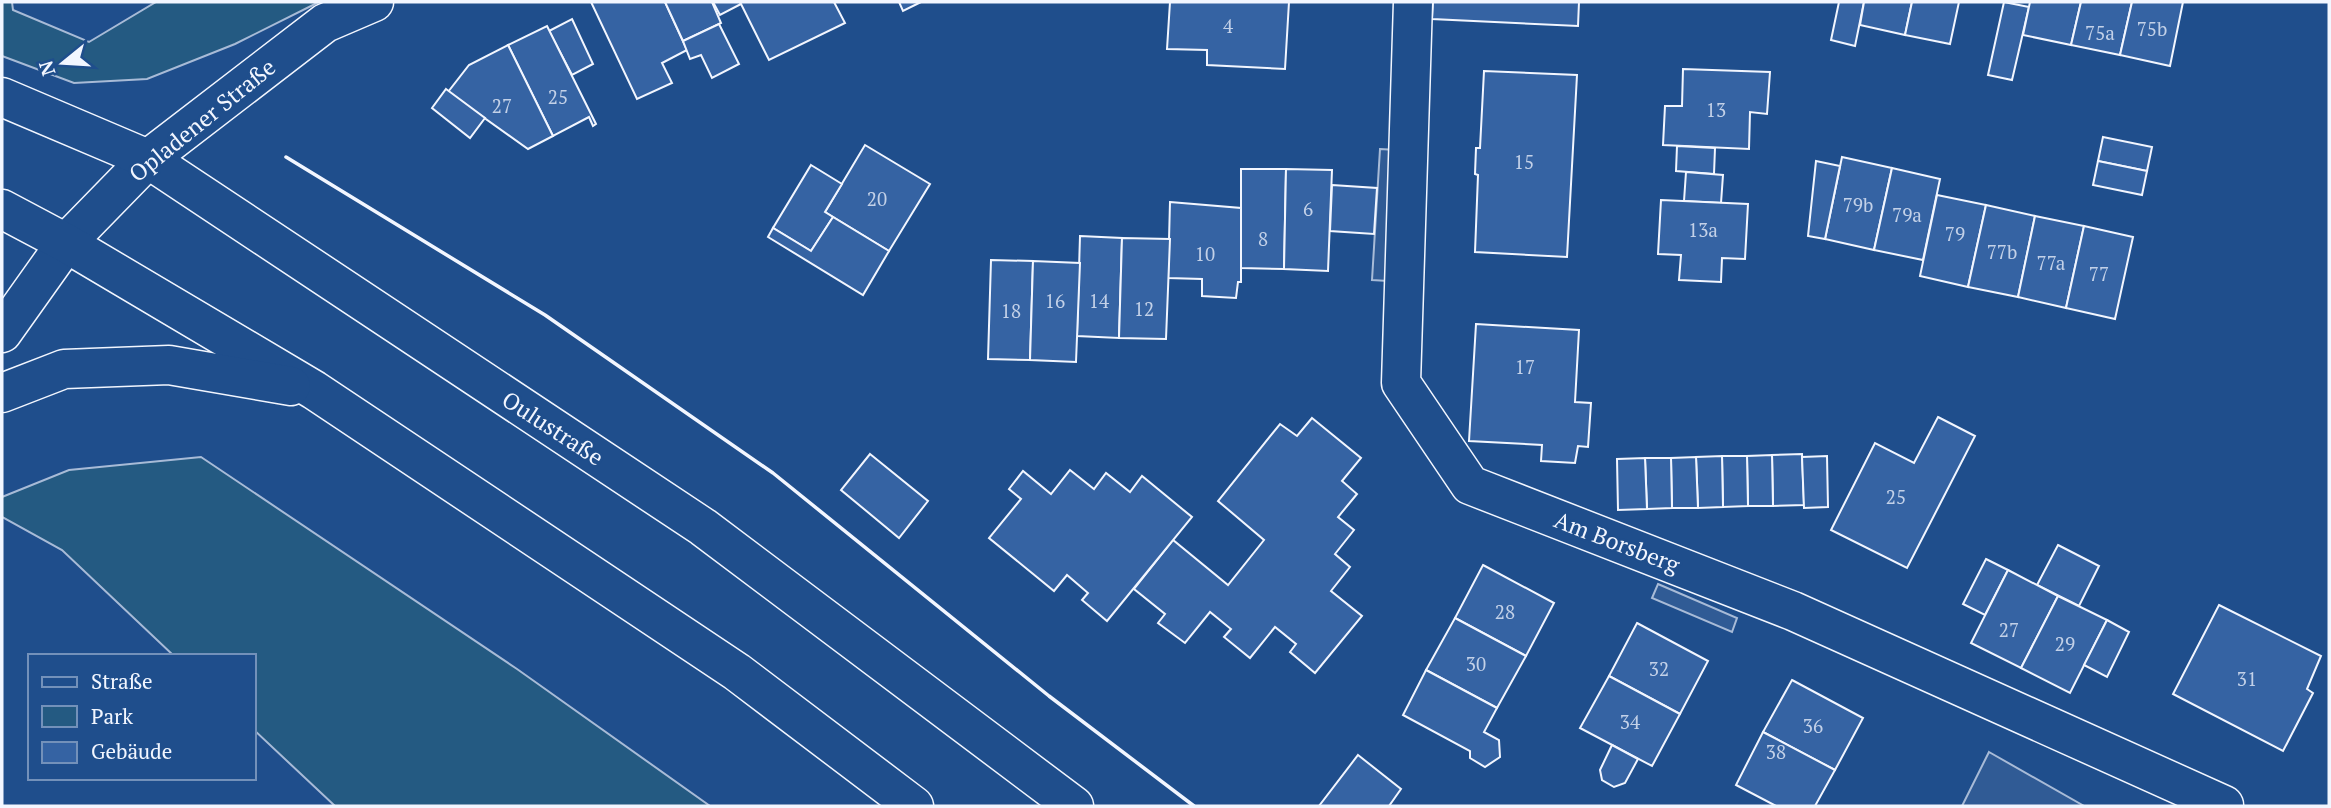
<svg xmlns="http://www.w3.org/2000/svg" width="2331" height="808" font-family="'PT Serif',serif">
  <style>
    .green { fill: #245a82; stroke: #a8bbd7; stroke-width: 2 }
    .parking { fill: #305b95; stroke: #a8bbd7; stroke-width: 2 }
    .building { fill: #3563a3; stroke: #f2f6ff; stroke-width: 2 }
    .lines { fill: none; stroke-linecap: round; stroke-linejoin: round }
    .minor-casing { stroke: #f2f6ff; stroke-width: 41 }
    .secondary-casing { stroke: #f2f6ff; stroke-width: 41 }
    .minor { stroke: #1f4e8c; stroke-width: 38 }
    .secondary { stroke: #1f4e8c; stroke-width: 38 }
    .wall { stroke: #f2f6ff; stroke-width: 3.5 }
    .labels { text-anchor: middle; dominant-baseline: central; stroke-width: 5; stroke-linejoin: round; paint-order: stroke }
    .number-label { font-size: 19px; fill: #c3d1e8 }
    .street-label { font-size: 23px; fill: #f2f6ff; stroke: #1f4e8c }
  </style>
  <rect width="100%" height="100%" fill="#1f4e8c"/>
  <g class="green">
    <polygon points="2,2 12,2 13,10 89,42 156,2 319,2 235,44 147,79 74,83 2,56"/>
    <polygon points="201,457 517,669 710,806 335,806 254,730 254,656 174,656 62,550 2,517 2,497 69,470"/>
  </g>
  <g class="parking">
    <polygon points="1380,149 1396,150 1388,281 1372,280"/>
    <polygon points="1658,584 1737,618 1732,632 1652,598"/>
    <polygon points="1989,752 2084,806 1962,806"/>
  </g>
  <g class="building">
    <polygon points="591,2 665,2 687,50 662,63 672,83 637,99"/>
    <polygon points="665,2 712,2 721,23 683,41"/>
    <polygon points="713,2 740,2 741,4 720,15"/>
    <polygon points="740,2 834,2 845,23 769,60"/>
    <polygon points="899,2 921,2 903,11"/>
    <polygon points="1170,2 1289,2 1285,69 1207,65 1207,50 1167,49"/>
    <polygon points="1433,2 1579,2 1578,26 1432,19"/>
    <polygon points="1839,2 1864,2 1855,46 1831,40"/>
    <polygon points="1864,2 1912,2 1905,35 1860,25"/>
    <polygon points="1912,2 1959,2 1950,44 1905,35"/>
    <polygon points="2004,2 2029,7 2012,80 1988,75"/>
    <polygon points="2030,2 2081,2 2071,45 2023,35"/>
    <polygon points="2081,2 2132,2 2120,55 2071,45"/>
    <polygon points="2132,2 2183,2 2170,66 2120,55"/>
    <polygon points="572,19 593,64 572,75 549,31"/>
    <polygon points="719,24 739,64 712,78 701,55 690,59 683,41"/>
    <polygon points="547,26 596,124 593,126 589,117 553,136 508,45"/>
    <polygon points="508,45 553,136 528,149 448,92 469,65"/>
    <polygon points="1683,69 1770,72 1767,114 1750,112 1749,149 1663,145 1665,106 1682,106"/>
    <polygon points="1484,71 1577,75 1567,257 1475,252 1478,175 1475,174 1476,148 1480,148"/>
    <polygon points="446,89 485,118 470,138 432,108"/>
    <polygon points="2103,137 2152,147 2147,171 2098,161"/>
    <polygon points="865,145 930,184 889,251 825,212"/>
    <polygon points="1677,146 1715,148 1714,174 1676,171"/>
    <polygon points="1842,157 1892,168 1874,250 1825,239"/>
    <polygon points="1816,161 1840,166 1825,239 1808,236"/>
    <polygon points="2098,161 2147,171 2142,195 2093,185"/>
    <polygon points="811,165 842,184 825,212 833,217 811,251 773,228"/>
    <polygon points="1892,168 1940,179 1923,260 1874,250"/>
    <polygon points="1241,169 1286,169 1284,269 1241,268"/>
    <polygon points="1286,169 1332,170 1328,271 1284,269"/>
    <polygon points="1686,172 1723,175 1721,203 1684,201"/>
    <polygon points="1332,185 1377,188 1374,234 1330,231"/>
    <polygon points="1937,195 1986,205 1968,287 1920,276"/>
    <polygon points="1661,200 1748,204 1745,259 1722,258 1721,282 1679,280 1681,255 1658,254"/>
    <polygon points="1170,202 1241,208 1241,282 1238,282 1236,298 1202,296 1202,279 1168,278"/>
    <polygon points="1986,205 2035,216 2018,297 1968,287"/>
    <polygon points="2035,216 2084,226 2066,308 2018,297"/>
    <polygon points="833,217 889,251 863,295 768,237 773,228 811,251"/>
    <polygon points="2084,226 2133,237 2115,319 2066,308"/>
    <polygon points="1080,236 1122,238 1119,338 1077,336"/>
    <polygon points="1122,238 1170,239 1166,339 1119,338"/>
    <polygon points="991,260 1033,261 1030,360 988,359"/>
    <polygon points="1033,261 1080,263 1076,362 1030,360"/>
    <polygon points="1476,324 1579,330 1575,402 1591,403 1588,447 1578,446 1575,463 1541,461 1542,445 1469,441"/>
    <polygon points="1938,417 1975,436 1907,568 1831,530 1875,443 1914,463"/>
    <polygon points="1312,418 1361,458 1342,481 1357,494 1338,517 1354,530 1335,554 1350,567 1331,591 1362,616 1315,673 1290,652 1296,644 1275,627 1250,658 1224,637 1231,629 1210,612 1185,643 1158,623 1165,614 1134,589 1173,540 1228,585 1264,540 1218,501 1280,424 1297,436"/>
    <polygon points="870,454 928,501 899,538 841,490"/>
    <polygon points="1802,454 1804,505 1773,506 1772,455"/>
    <polygon points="1772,455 1773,506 1748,506 1747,456"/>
    <polygon points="1722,456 1747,456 1748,506 1723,507"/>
    <polygon points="1722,456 1723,507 1698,508 1696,457"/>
    <polygon points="1827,456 1828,507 1804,508 1802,457"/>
    <polygon points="1696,457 1698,508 1672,508 1671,458"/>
    <polygon points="1645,458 1671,458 1672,508 1647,509"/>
    <polygon points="1645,458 1647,509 1618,510 1617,459"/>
    <polygon points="1070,470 1094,489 1106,473 1130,492 1142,476 1192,517 1107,621 1082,600 1088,593 1067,575 1054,591 989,538 1021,499 1009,489 1023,471 1051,494"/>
    <polygon points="2058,545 2099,566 2079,606 2037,585"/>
    <polygon points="1986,559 2008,570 1985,615 1963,604"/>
    <polygon points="1483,565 1554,603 1526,656 1455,618"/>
    <polygon points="2008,570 2058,596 2021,668 1971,643"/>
    <polygon points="2058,596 2107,620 2070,693 2021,668"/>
    <polygon points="2219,605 2321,656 2307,689 2313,693 2283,751 2173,694"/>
    <polygon points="1455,618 1526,656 1497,708 1426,670"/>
    <polygon points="2107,620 2129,632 2107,677 2084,665"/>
    <polygon points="1637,623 1708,661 1680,714 1609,676"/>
    <polygon points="1426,670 1497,708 1484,732 1499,740 1500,757 1485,767 1470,758 1470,751 1403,715"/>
    <polygon points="1609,676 1680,714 1652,766 1580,728"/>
    <polygon points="1792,680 1863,718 1835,770 1763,732"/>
    <polygon points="1763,732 1835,770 1815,806 1776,806 1736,785"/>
    <polygon points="1612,745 1638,759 1625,783 1614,787 1602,780 1600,770"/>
    <polygon points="1358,755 1401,789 1389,806 1319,806"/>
  </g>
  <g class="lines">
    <g class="minor-casing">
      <g id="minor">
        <polyline points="1413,2 1401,383 1470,485 1793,611 2224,805"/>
        <polyline points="2,333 66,243 148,159 325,23 374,2"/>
      </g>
    </g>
    <g class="secondary-casing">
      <g id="secondary">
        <polyline points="2,97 148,159 703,527 1074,806"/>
        <polyline points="2,209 66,243 314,390 737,672 914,806"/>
        <polyline points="2,393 64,369 169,365 291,386"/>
      </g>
    </g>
    <use href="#minor" class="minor"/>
    <use href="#secondary" class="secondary"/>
    <polyline class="wall" points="286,157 545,315 773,473 1049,696 1194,806"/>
  </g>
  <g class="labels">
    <g class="number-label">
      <text x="1228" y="25">4</text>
      <text x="2152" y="28">75b</text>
      <text x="2100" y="32">75a</text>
      <text x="558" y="96">25</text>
      <text x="502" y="105">27</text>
      <text x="1716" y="109">13</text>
      <text x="1524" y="161">15</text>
      <text x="877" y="198">20</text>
      <text x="1858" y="204">79b</text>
      <text x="1308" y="208">6</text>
      <text x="1907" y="214">79a</text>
      <text x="1703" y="229">13a</text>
      <text x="1955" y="233">79</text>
      <text x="1263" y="238">8</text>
      <text x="2002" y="251">77b</text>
      <text x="1205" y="253">10</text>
      <text x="2051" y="262">77a</text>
      <text x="2099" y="273">77</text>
      <text x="1055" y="300">16</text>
      <text x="1099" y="300">14</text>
      <text x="1144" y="308">12</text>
      <text x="1011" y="310">18</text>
      <text x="1525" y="366">17</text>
      <text x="1896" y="496">25</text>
      <text x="1505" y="611">28</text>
      <text x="2009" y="629">27</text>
      <text x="2065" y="643">29</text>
      <text x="1476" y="663">30</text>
      <text x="1659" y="668">32</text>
      <text x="2247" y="678">31</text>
      <text x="1630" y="721">34</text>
      <text x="1813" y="725">36</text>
      <text x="1776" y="751">38</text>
    </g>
    <g class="street-label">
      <text transform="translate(202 120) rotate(-39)">Opladener Straße</text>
      <text transform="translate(553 428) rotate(33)">Oulustraße</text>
      <text transform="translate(1617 542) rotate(21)">Am Borsberg</text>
    </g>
  </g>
  <rect width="2331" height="808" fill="none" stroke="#f2f6ff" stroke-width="7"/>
  <rect x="28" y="654" width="228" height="126" fill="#1f4e8c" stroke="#7391ba" stroke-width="2"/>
  <rect x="42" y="677" width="35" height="10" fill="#1f4e8c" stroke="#7391ba" stroke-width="2"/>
  <text x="91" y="689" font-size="21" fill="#f2f6ff">Straße</text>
  <rect x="42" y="706" width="35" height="21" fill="#245a82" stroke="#7391ba" stroke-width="2"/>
  <text x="91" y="724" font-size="21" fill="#f2f6ff">Park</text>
  <rect x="42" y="742" width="35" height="21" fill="#3563a3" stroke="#7391ba" stroke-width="2"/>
  <text x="91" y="759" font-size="21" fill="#f2f6ff">Gebäude</text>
  <g transform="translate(63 63) rotate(252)" stroke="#1f4e8c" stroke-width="5" paint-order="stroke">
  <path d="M0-5L12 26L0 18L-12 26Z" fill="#f2f6ff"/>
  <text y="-10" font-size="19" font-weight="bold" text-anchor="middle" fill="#f2f6ff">N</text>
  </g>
</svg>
